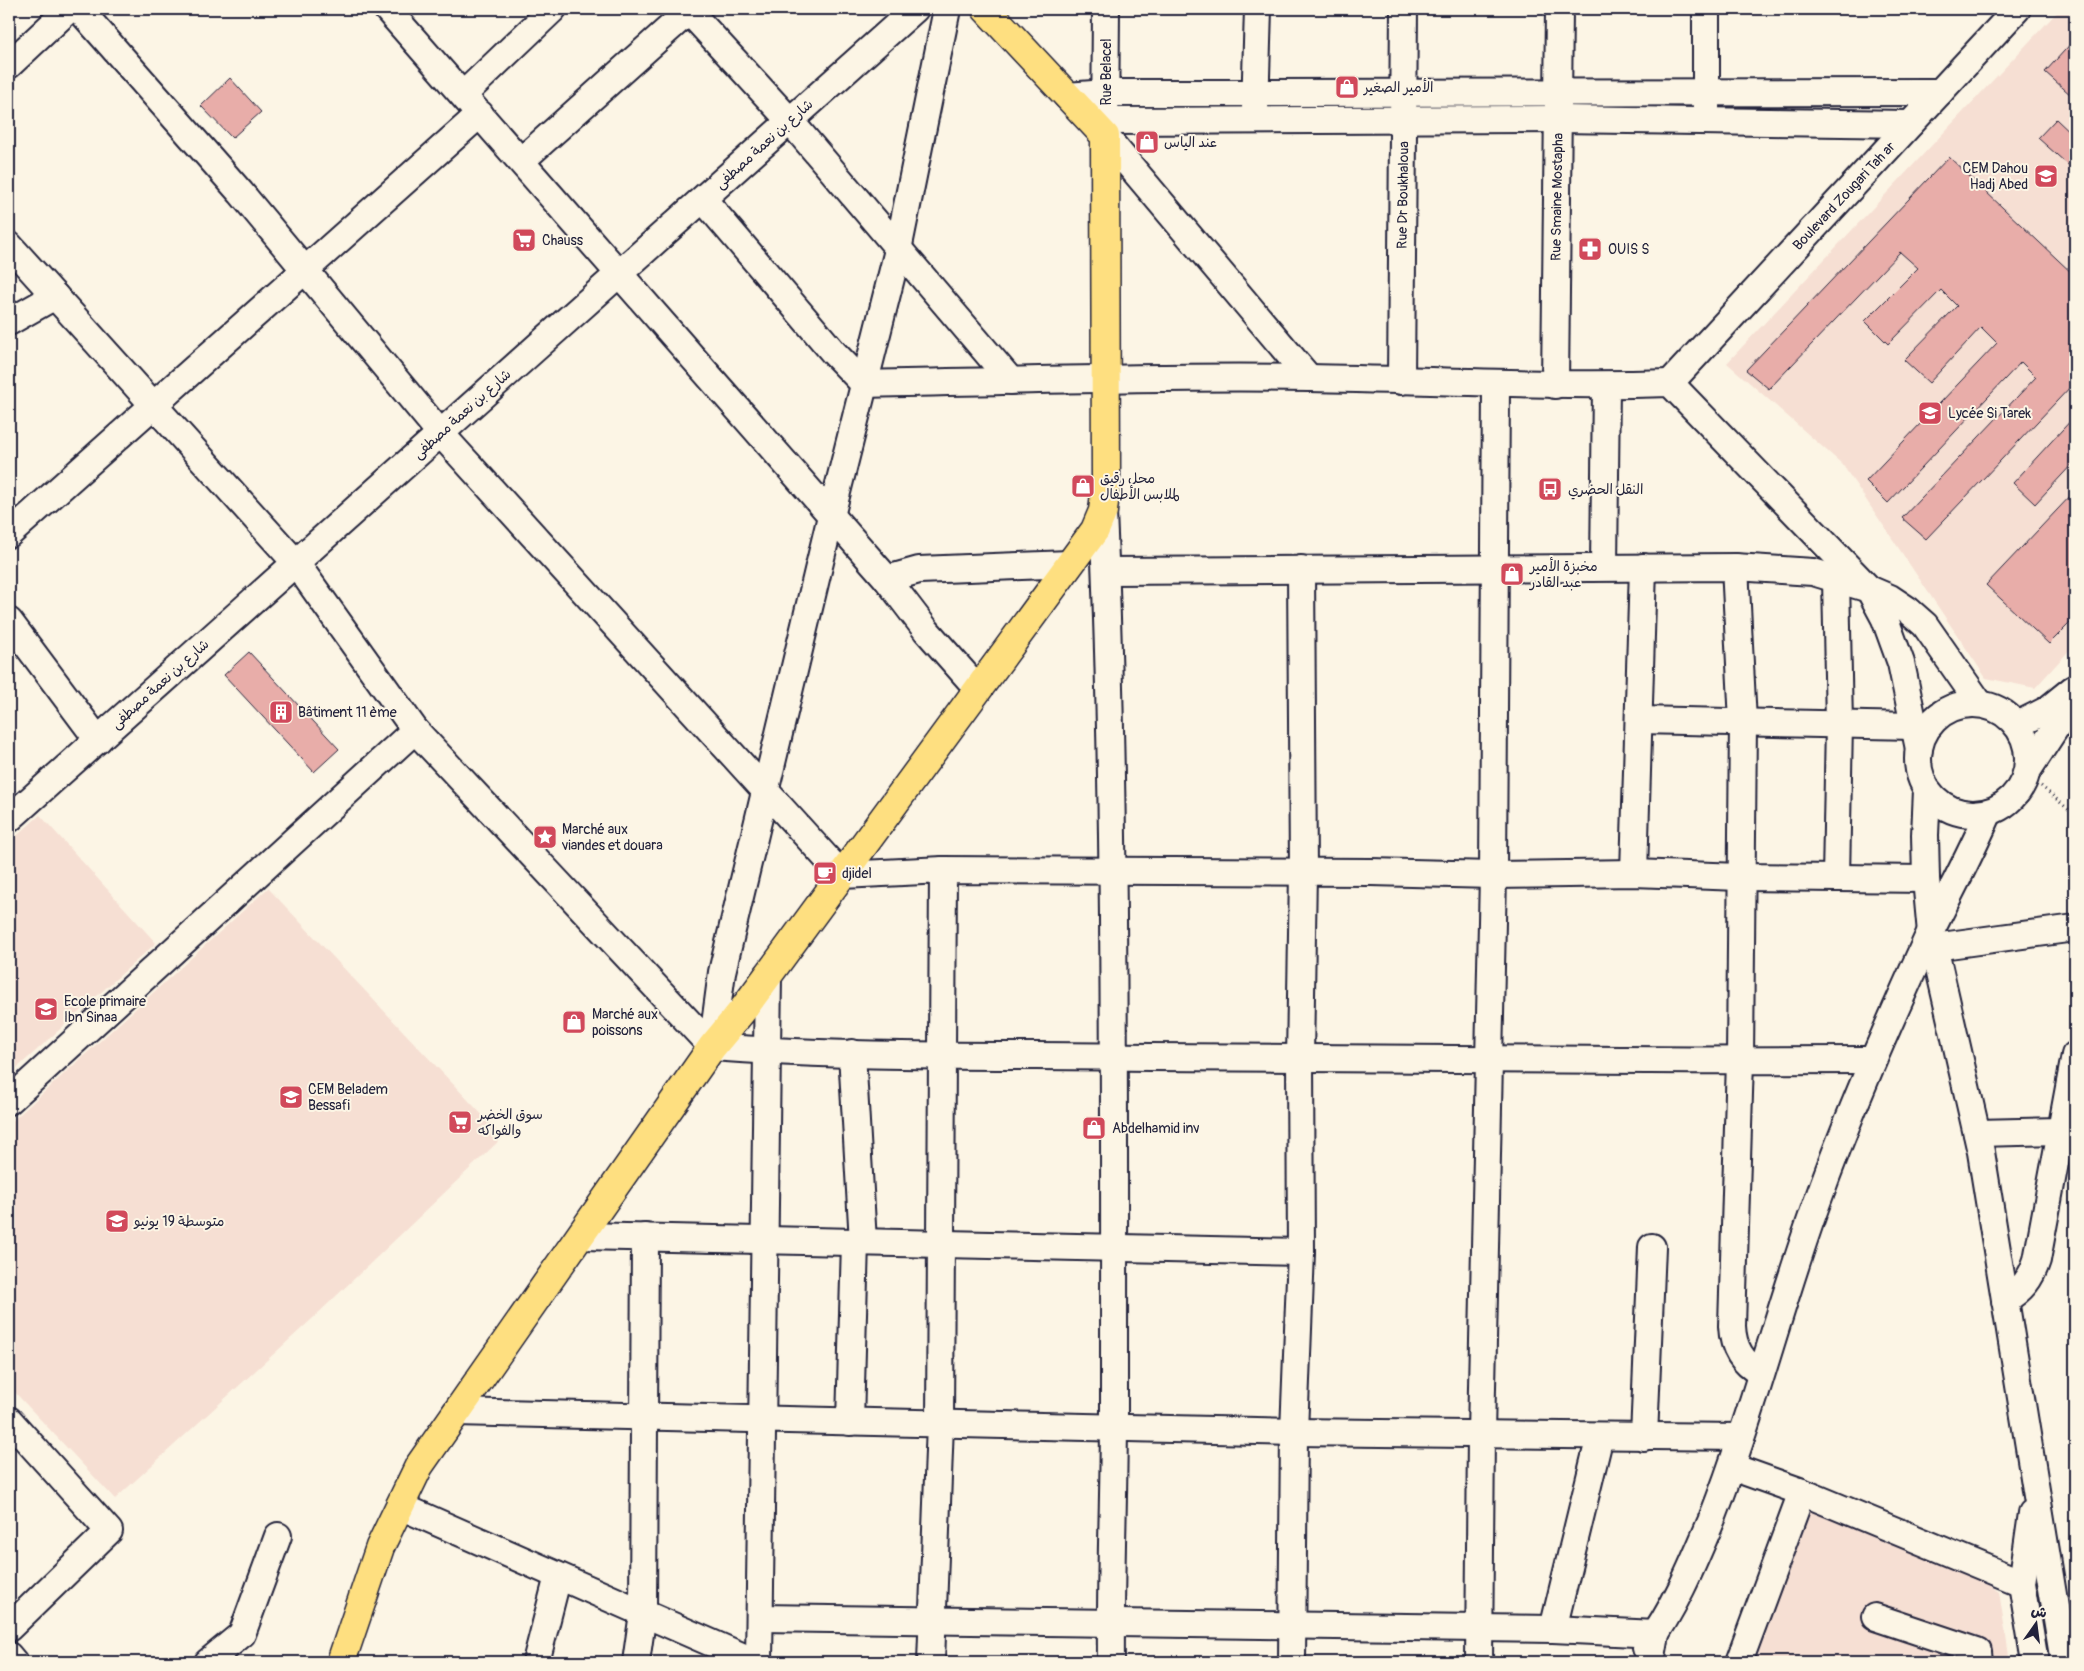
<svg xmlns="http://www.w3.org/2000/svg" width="2084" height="1671" font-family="Pangolin,'Playpen Sans Arabic',sans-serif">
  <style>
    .built { fill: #f6dfd3 }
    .building { fill: #e8ada9; stroke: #22223b }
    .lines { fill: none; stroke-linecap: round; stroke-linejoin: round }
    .minor-casing { stroke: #22223b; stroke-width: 30 }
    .major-casing { stroke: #22223b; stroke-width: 31 }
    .path { stroke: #22223b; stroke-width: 3; stroke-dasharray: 1 4; stroke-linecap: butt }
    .minor { stroke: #fcf5e5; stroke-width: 26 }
    .major { stroke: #fedf80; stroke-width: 28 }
    .labels { text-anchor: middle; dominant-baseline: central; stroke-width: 4; stroke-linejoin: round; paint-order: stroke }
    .street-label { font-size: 14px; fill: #22223b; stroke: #fcf5e5 }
    .poi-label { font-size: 14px; fill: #22223b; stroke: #fcf5e5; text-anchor: start }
  </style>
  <rect width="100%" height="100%" fill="#fcf5e5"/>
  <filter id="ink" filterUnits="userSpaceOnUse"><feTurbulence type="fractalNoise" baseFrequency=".02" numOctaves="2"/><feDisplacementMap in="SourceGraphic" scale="10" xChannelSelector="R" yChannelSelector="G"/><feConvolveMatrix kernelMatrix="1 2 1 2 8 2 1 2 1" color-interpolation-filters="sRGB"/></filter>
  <g filter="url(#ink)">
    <g class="built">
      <polygon points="2060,9 2075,9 2075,644 2035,688 1986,678 1842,464 1727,363"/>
      <polygon points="40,815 156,943 9,1075 9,843"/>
      <polygon points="268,888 503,1137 312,1319 115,1499 9,1386 9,1124"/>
      <polygon points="1805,1506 1980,1579 1999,1592 2010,1662 1747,1662"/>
    </g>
    <g class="building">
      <polygon points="2075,39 2075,93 2072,96 2045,72"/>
      <polygon points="230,78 261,112 232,138 201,106"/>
      <polygon points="2056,119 2075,137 2075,171 2038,138"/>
      <polygon points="1949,157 2075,276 2075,382 1926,539 1902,518 2036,377 2021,362 1888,503 1866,481 1997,343 1981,327 1929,383 1904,360 1957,306 1941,290 1888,344 1865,321 1918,268 1900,252 1769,389 1746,370"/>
      <polygon points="2075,416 2075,461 2035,504 2013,483"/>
      <polygon points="2075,491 2075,536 2072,539 2075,542 2075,618 2049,644 1986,585"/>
      <polygon points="249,652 339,749 314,772 224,675"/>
    </g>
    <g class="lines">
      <g class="minor-casing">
        <g id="minor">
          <polyline points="79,9 241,193 441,434 842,875 943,870 1371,872 1493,875 1634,873 1740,877 1926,879"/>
          <polyline points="387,9 887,579"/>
          <polyline points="687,9 790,121 1011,381"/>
          <polyline points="1106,9 1105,136 1309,378"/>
          <polyline points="9,65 69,9"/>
          <polyline points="463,95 553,9"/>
          <polyline points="1067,96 1106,93 1255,93 1940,92"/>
          <polyline points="1255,110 1258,9"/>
          <polyline points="1706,110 1706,9"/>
          <polyline points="1106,121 1558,119 1910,124"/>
          <polyline points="521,161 691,9"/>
          <path d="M703 199 834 353 864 384C1013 381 1161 376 1310 378 1430 380 1550 387 1670 383L1869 589 1885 619 1901 663 1919 749"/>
          <path d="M9 245 296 563 415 730 712 1047C857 1058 1004 1055 1150 1057 1391 1060 1632 1061 1873 1060"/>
          <polyline points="9,322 55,296"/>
          <polyline points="1401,381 1404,9"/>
          <polyline points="1670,383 2017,9"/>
          <polyline points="1555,385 1559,9"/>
          <path d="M1103 511C1116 811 1114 1112 1114 1413 1114 1496 1110 1579 1111 1662"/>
          <polyline points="9,534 480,114"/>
          <polyline points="1604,567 1606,385"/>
          <path d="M1735 567 1743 722 1740 1060 1732 1326C1733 1348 1742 1363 1761 1373"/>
          <polyline points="1106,571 1735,567 1813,572 1869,589 1890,598 1908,610 1925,625 1980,704"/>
          <polyline points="1836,579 1839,724 1836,878"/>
          <polyline points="9,621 98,740"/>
          <polyline points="978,689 926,630 887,579 919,570 1070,564"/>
          <circle cx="1973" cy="759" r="55"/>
          <polyline points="1639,720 1914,726"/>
          <polyline points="2017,725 2047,710 2073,689"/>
          <polyline points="2028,770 2075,698"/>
          <polyline points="1927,790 1925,835 1926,879 1931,933 1981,1152 2064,1662"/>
          <polyline points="9,819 915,9"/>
          <polyline points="1634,873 1643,567"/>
          <polyline points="1934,947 2075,928"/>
          <polyline points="712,1047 722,972 831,516 898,250 947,9"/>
          <polyline points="852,1053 863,1242"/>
          <polyline points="9,1101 415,730"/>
          <polyline points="1977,1133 2060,1131"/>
          <polyline points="582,1236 1301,1252"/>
          <polyline points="645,1237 643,1613 755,1662"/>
          <path d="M2005 1300C2022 1290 2031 1279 2037 1260L2075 1055"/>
          <polyline points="456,1412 1294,1432 1741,1437"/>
          <polyline points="9,1420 109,1531 9,1628"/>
          <polyline points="850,1422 855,1242"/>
          <polyline points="1644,1437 1652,1247"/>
          <polyline points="1732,1467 1802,1492 2022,1583"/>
          <polyline points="400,1506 643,1613 636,1662"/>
          <polyline points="2032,1513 2022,1583 2035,1662"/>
          <polyline points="1875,1617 1977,1651 1978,1662"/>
          <polyline points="760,1618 1553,1629 1656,1634 1651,1662"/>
          <polyline points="1553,1629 1600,1436"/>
          <path d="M1646 1648C1675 1608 1693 1564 1712 1519 1752 1417 1778 1311 1815 1208 1848 1115 1888 1025 1929 935 1949 894 1971 854 1989 812"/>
          <polyline points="9,1656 14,1662"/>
          <polyline points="208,1662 242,1634 278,1536"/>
          <polyline points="536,1662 558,1576"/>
          <polyline points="759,1662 768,975"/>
          <polyline points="931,1662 940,1424 943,870"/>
          <polyline points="1292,1662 1294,1432 1301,1252 1300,1059 1303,871 1301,569"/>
          <polyline points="1479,1662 1481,1434 1493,875 1496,384"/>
          <polyline points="1739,1662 1802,1492"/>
        </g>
      </g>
      <g class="major-casing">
        <polyline id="major" points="341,1662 380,1547 419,1466 712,1047 742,1011 1095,530 1103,511 1106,484 1105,136 986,9"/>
      </g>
      <polyline class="path" points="2041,786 2075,815"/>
      <use href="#minor" class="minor"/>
      <use href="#major" class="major"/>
    </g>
  </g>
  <defs>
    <g id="shop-square" transform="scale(1.25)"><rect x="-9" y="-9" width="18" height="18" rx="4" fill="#d1495b" stroke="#fcf5e5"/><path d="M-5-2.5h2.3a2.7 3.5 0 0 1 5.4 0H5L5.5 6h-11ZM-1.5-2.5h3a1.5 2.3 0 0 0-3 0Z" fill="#fff"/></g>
    <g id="school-square" transform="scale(1.25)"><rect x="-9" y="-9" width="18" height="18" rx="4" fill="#d1495b" stroke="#fcf5e5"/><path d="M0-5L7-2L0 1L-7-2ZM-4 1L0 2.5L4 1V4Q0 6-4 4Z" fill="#fff"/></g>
    <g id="supermarket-square" transform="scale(1.25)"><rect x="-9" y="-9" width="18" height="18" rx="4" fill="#d1495b" stroke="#fcf5e5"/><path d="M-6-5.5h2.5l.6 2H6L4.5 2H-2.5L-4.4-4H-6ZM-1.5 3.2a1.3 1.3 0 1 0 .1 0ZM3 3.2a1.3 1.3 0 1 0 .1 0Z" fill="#fff"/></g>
    <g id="pharmacy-square" transform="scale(1.25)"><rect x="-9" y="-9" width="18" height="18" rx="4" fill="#d1495b" stroke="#fcf5e5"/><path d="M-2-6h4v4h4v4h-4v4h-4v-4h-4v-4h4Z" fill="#fff"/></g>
    <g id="bus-square" transform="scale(1.25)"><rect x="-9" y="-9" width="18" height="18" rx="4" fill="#d1495b" stroke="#fcf5e5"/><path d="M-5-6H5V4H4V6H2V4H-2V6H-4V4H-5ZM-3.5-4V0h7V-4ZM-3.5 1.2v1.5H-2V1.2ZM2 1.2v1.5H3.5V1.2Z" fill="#fff"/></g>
    <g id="building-square" transform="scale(1.25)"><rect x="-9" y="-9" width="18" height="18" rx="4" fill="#d1495b" stroke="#fcf5e5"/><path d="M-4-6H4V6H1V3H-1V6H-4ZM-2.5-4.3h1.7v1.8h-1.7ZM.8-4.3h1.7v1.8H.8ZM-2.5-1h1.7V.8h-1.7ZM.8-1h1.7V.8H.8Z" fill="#fff"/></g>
    <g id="sight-square" transform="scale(1.25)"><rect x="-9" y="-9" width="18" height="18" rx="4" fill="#d1495b" stroke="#fcf5e5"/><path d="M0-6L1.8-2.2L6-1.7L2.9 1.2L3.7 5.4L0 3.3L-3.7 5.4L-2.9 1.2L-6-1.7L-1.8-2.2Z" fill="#fff"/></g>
    <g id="cafe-square" transform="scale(1.25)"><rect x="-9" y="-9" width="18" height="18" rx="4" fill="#d1495b" stroke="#fcf5e5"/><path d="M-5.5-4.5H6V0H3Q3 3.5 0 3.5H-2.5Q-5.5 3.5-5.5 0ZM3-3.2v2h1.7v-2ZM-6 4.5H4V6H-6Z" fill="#fff"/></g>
  </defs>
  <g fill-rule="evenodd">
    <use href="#shop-square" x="1347" y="87"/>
    <use href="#shop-square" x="1147" y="142"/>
    <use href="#school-square" x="2046" y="176"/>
    <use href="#supermarket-square" x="524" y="240"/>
    <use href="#pharmacy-square" x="1590" y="249"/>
    <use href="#school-square" x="1930" y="413"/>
    <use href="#shop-square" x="1083" y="486"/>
    <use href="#bus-square" x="1550" y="489"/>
    <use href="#shop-square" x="1512" y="574"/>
    <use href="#building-square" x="281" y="712"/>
    <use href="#sight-square" x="545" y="837"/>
    <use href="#cafe-square" x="825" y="873"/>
    <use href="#school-square" x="46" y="1009"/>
    <use href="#shop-square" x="574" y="1022"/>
    <use href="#school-square" x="291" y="1097"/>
    <use href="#supermarket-square" x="460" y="1122"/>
    <use href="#shop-square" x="1094" y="1128"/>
    <use href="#school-square" x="117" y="1221"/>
  </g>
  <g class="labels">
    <g class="street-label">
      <text transform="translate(1106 72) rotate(-90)">Rue Belacel</text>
      <text transform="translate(764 144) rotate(-42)">شارع بن نعمة مصطفى</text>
      <text transform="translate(1403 195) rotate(-89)">Rue Dr Boukhaloua</text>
      <text transform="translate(1844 196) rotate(-47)">Boulevard Zougari Tah ar</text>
      <text transform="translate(1557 197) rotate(-89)">Rue Smaine Mostapha</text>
      <text transform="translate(462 414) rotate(-42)">شارع بن نعمة مصطفى</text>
      <text transform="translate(160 684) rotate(-42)">شارع بن نعمة مصطفى</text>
    </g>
    <g class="poi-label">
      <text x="1364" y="87">الأمير الصغير</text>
      <text x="1164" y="142">عند الياس</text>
      <text x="2028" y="168" text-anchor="end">CEM Dahou<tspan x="2028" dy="16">Hadj Abed</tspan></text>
      <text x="542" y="240">Chauss</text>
      <text x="1608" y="249">OUIS S</text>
      <text x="1948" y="413">Lycée Si Tarek</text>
      <text x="1100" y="478">محل رقيق<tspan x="1100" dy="16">لملابس الأطفال</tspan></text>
      <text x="1568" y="489">النقل الحضري</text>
      <text x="1530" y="566">مخبزة الأمير<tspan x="1530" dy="16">عبد القادر</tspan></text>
      <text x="298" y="712">Bâtiment 11 ème</text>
      <text x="562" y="829">Marché aux<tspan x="562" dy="16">viandes et douara</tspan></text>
      <text x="842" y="873">djidel</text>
      <text x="64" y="1001">Ecole primaire<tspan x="64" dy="16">Ibn Sinaa</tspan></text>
      <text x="592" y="1014">Marché aux<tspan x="592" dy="16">poissons</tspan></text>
      <text x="308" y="1089">CEM Beladem<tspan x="308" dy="16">Bessafi</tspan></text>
      <text x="478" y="1114">سوق الخضر<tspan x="478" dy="16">والفواكه</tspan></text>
      <text x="1112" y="1128">Abdelhamid inv</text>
      <text x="134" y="1221">متوسطة 19 يونيو</text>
    </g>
  </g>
  <rect width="2084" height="1671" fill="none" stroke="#fcf5e5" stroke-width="30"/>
  <rect x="15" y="15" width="2054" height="1641" fill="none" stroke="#22223b" stroke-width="2" filter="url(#ink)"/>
  <g transform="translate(2036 1624) rotate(14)" stroke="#fcf5e5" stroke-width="4" paint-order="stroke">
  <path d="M0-4L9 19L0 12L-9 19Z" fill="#22223b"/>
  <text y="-8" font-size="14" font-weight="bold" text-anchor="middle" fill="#22223b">ش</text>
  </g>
</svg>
